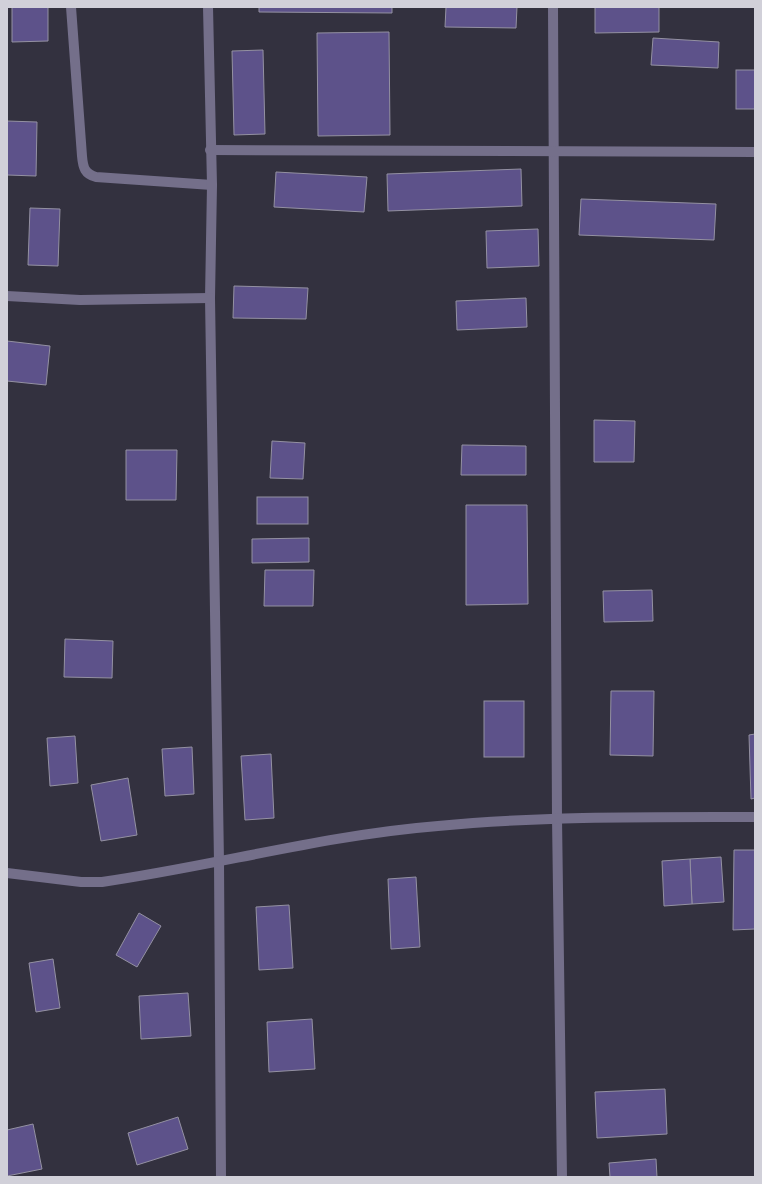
<svg xmlns="http://www.w3.org/2000/svg" width="762" height="1184" font-family="Helvetica,sans-serif">
  <style>
    .building { fill: #5d528a; stroke: #9491a2 }
    .lines { fill: none; stroke-linecap: round; stroke-linejoin: round }
    .minor { stroke: #746f8a; stroke-width: 10 }
  </style>
  <rect width="100%" height="100%" fill="#33313f"/>
  <g class="building">
    <polygon points="12,7 48,7 48,41 12,42"/>
    <polygon points="259,7 392,7 392,13 259,12"/>
    <polygon points="446,7 517,7 516,28 445,27"/>
    <polygon points="595,7 659,7 659,32 595,33"/>
    <polygon points="389,32 390,135 318,136 317,33"/>
    <polygon points="653,38 719,42 718,68 651,65"/>
    <polygon points="263,50 265,134 234,135 232,51"/>
    <rect x="736" y="70" width="19" height="39"/>
    <polygon points="7,121 37,122 36,176 7,175"/>
    <polygon points="521,169 522,206 388,211 387,174"/>
    <polygon points="276,172 367,177 364,212 274,207"/>
    <polygon points="581,199 716,204 714,240 579,235"/>
    <polygon points="30,208 60,209 58,266 28,265"/>
    <polygon points="538,229 539,266 487,268 486,231"/>
    <polygon points="234,286 308,288 306,319 233,318"/>
    <polygon points="526,298 527,327 457,330 456,301"/>
    <polygon points="7,341 50,346 46,385 7,381"/>
    <polygon points="594,420 635,421 634,462 594,462"/>
    <polygon points="272,441 305,443 303,479 270,478"/>
    <polygon points="462,445 526,446 526,475 461,475"/>
    <polygon points="126,450 177,450 176,500 126,500"/>
    <rect x="257" y="497" width="51" height="27"/>
    <polygon points="466,505 527,505 528,604 466,605"/>
    <polygon points="309,538 309,562 252,563 252,539"/>
    <polygon points="265,570 314,570 313,606 264,606"/>
    <polygon points="652,590 653,621 604,622 603,591"/>
    <polygon points="65,639 113,641 112,678 64,677"/>
    <polygon points="611,691 654,691 653,756 610,755"/>
    <rect x="484" y="701" width="40" height="56"/>
    <polygon points="755,734 755,798 751,799 749,735"/>
    <polygon points="75,736 78,783 50,786 47,738"/>
    <polygon points="192,747 194,794 165,796 162,749"/>
    <polygon points="271,754 274,818 245,820 241,756"/>
    <polygon points="128,778 137,835 101,841 91,785"/>
    <polygon points="734,850 755,850 755,929 733,930"/>
    <polygon points="721,857 724,902 692,904 690,859"/>
    <polygon points="690,859 692,904 664,906 662,861"/>
    <polygon points="416,877 420,947 391,949 388,879"/>
    <polygon points="289,905 293,968 259,970 256,907"/>
    <polygon points="139,913 161,926 137,967 116,955"/>
    <polygon points="53,959 60,1008 36,1012 29,963"/>
    <polygon points="188,993 191,1036 141,1039 139,996"/>
    <polygon points="312,1019 315,1069 269,1072 267,1022"/>
    <polygon points="665,1089 667,1134 597,1138 595,1092"/>
    <polygon points="178,1117 188,1149 137,1165 128,1133"/>
    <polygon points="33,1124 42,1169 7,1176 7,1130"/>
    <polygon points="656,1159 657,1177 610,1177 609,1163"/>
  </g>
  <g class="lines">
    <g class="minor">
      <path d="M71 7 82 156C83 168 85 174 96 177L212 185"/>
      <polyline points="208,7 212,185 210,298 219,862 221,1177"/>
      <polyline points="553,7 557,818 562,1177"/>
      <polyline points="210,150 755,152"/>
      <polyline points="7,296 80,300 210,298"/>
      <path d="M7 873 81 882H102C214 866 325 835 438 826 543 816 649 817 755 817"/>
    </g>
  </g>
  <rect width="762" height="1184" fill="none" stroke="#d1d0d9" stroke-width="16"/>
</svg>
